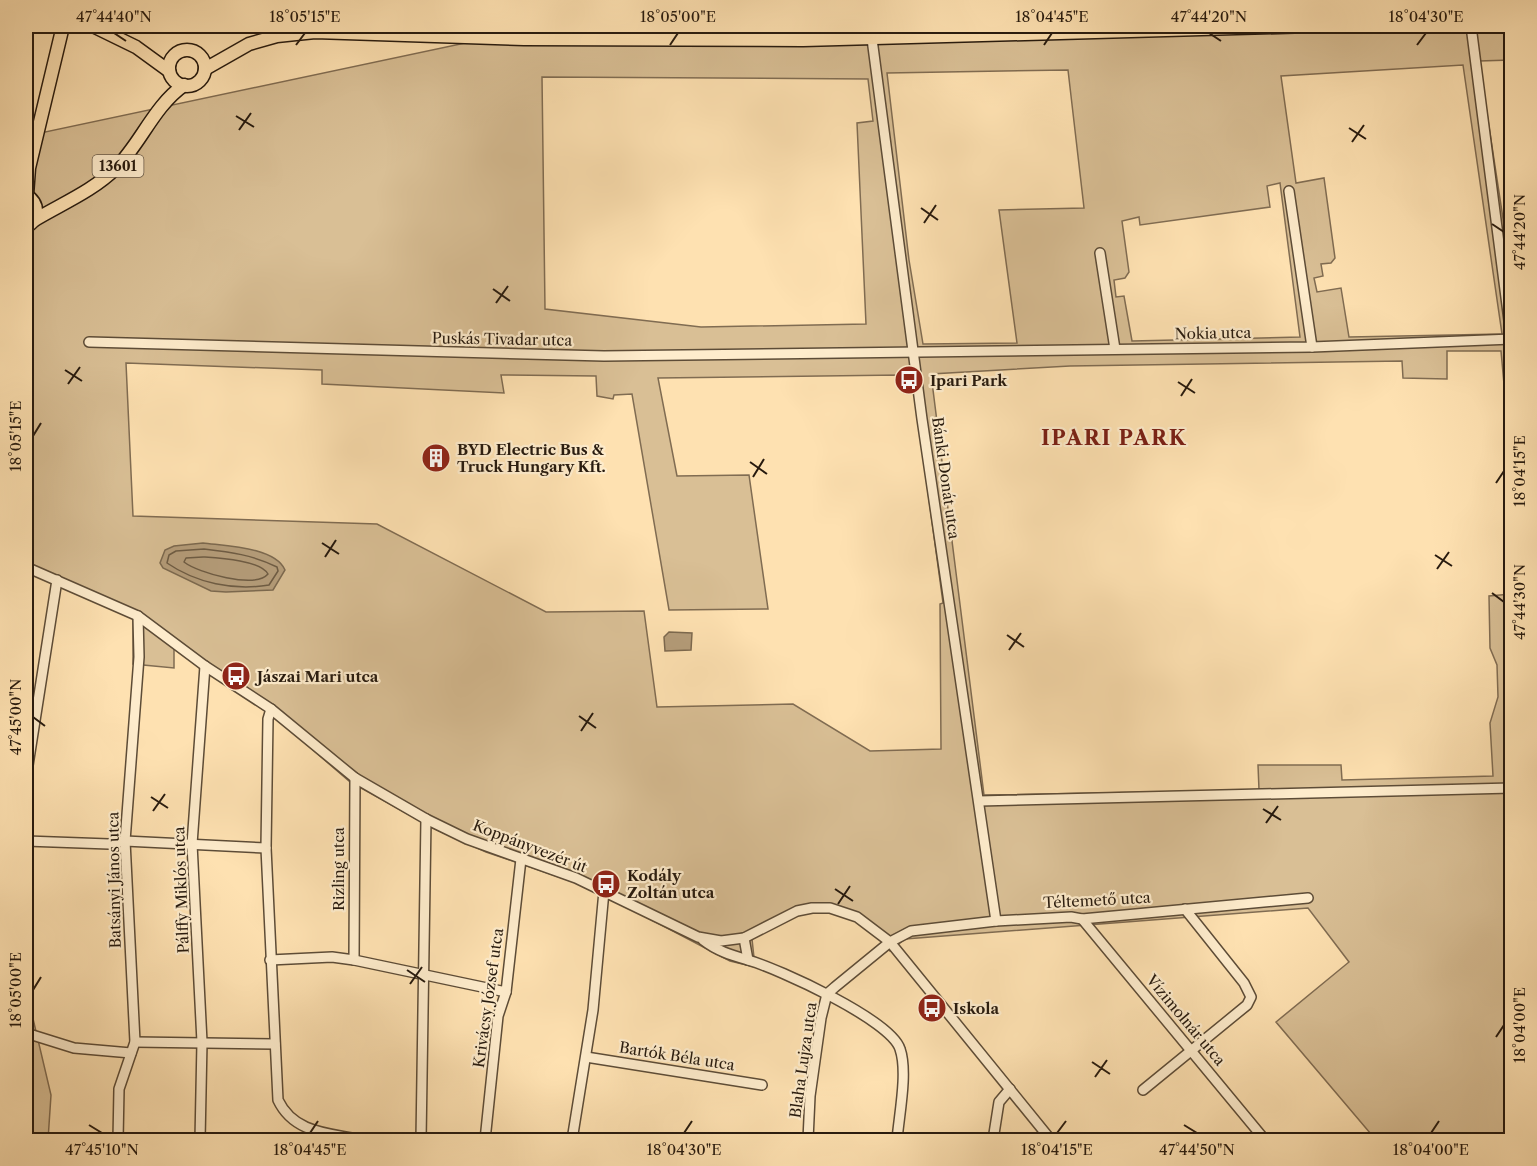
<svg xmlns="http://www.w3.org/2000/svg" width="1537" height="1166" font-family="'Libre Caslon Text',serif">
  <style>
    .green { fill: #d9bf95; stroke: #806c52; stroke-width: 1.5; fill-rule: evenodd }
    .water { fill: #b59d7a; stroke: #7c694f; stroke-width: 1.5 }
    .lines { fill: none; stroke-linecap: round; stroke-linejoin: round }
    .shore { stroke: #6e5c44; stroke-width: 1.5 }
    .minor-casing { stroke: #5d4c37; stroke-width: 12 }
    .major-casing { stroke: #271a0e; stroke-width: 15 }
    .minor { stroke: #feeccc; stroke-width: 9 }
    .major { stroke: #fee1b1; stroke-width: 12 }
    .ticks { fill: none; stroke: #271a0e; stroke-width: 2 }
    .labels { text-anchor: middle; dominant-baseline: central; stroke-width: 4.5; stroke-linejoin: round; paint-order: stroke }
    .shield { fill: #feeccc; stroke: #685947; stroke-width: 1.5 }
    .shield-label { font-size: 14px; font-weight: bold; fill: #271a0e }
    .street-label { font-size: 15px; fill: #271a0e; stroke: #feeccc }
    .poi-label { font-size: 15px; font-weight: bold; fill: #271a0e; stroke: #feeccc; text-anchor: start }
    .district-label { font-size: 21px; font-weight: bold; letter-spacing: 1.5px; fill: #7a1f14; stroke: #feeccc }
    .neatline { fill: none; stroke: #271a0e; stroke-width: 2 }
    .ticks-label { font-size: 15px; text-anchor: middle; fill: #271a0e }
  </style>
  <rect width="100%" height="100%" fill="#fee1b1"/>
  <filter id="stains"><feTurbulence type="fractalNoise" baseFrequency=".00333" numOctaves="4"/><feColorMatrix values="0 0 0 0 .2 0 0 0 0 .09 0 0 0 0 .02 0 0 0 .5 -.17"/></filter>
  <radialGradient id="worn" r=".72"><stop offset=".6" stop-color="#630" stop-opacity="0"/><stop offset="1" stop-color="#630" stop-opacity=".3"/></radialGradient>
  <g class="green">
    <path d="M529 26H1511V60L1479 61 1511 271V462L1501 351H1447V379L1403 378 1402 361 1070 366 931 374C949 514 966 655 984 795L1259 790 1258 765H1341L1342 780 1493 776 1490 723 1498 697 1497 665 1490 648 1489 596 1511 594V1140H1376L1276 1022 1349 962 1308 908 905 939 890 951C868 924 835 900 797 915 782 921 767 931 752 939L755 967 730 961 591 888 486 852 433 828 350 782 276 718 200 667 174 646V668L133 664V618L65 585 26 572V136L531 29ZM1463 65 1502 334 1349 337 1341 288 1317 292 1314 278 1323 276 1321 264 1331 263 1335 258 1324 178 1296 183 1281 76ZM1068 70 1084 208 999 210 1017 343 923 344 909 260 887 73ZM542 77 868 79 873 121 857 123 866 324 701 327 545 309ZM1280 183 1300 337 1132 341 1124 296 1116 297 1114 280 1125 278 1129 272 1122 221 1139 217 1140 225 1270 207 1267 186ZM126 363 322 370V384L504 393 501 375 596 376 597 396 613 399 614 395 632 394 669 610 768 609 749 475 677 476 658 378 901 375 902 389 914 388 943 603 940 604 941 749 870 751 793 704 657 707 644 611 546 612 377 524 133 516Z"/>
    <polygon points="26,989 51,1095 48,1140 26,1140"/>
  </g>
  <g class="water">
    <path d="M203 543C225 546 275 547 285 570L273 590 226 592 211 591 163 568 160 563 165 550 174 546Z"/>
    <polygon points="669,632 692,633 691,650 665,651 664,637"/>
  </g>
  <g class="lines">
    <g class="shore">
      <path d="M204 549C230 552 253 555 277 567L278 571 269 585C234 591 196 583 167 563L169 555 176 551Z"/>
      <path d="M203 557C219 558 260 560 268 574 255 589 198 573 184 562L186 558Z"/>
    </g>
    <g class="minor-casing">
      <g id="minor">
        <polyline points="519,26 524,39"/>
        <polyline points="1471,26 1512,344"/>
        <polyline points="872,39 922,419 996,921"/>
        <polyline points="1289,191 1312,347"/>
        <polyline points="1100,253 1115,349"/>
        <polyline points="89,342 604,356 1312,347 1512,339"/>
        <polyline points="26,567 138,616 205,666 271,709 355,778 426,819 467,839 576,878 698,937 721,941 744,938 797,911 812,908 830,908 857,917 890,942 1051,1140"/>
        <path d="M271 709 268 719 266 848 278 1100C294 1134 330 1133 362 1140"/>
        <polyline points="26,778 57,580"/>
        <polyline points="979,801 1512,788"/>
        <polyline points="26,841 109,844 125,841 266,848"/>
        <polyline points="1082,919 1265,1140"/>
        <polyline points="744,938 748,960"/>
        <path d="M703 940C717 951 731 955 748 960 779 969 891 1020 900 1049 908 1072 899 1115 897 1140"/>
        <polyline points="270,960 332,957 354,960 506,992"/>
        <polyline points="354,960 355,778"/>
        <polyline points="26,1033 74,1048 131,1053"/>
        <polyline points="135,1042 275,1044"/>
        <polyline points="586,1057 762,1085"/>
        <polyline points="1143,1090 1247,1005 1251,997 1244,983 1185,909"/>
        <polyline points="118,1140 119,1089 135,1042 125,841 139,657 138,616"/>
        <polyline points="200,1140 202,1042 192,844 205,666"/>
        <polyline points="421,1140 426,819"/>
        <polyline points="485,1140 498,1016 506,992 521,859"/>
        <polyline points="572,1140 593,1010 604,891"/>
        <polyline points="808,1140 810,1096 821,1018 827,994 835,987 890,942 911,931 996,921 1071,917 1082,919 1308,898"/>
        <polyline points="993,1140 999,1102 1010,1089"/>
      </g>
    </g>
    <g class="major-casing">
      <g id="major">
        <polyline points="93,26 136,47 169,71"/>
        <circle cx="187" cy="68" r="18"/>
        <polyline points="205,69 249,44 277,36 315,32 524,39 803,40 1311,26"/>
        <path d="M26 195C39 203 40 219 26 227"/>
        <polyline points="27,195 29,168 63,26"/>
        <path d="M33 221C61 204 93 191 116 168 141 143 154 106 184 85"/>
      </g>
    </g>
    <use href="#minor" class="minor"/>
    <use href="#major" class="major"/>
  </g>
  <path class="ticks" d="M114 33 126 41M1209 33 1221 41M296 45 305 33M670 45 678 33M1044 45 1052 33M1417 45 1426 33M236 116 254 127M1349 128 1366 139M239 130 251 113M1352 142 1364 125M921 208 938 220M924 223 936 205M1492 224 1504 232M493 289 510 301M496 303 508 286M65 370 82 381M1178 382 1195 393M68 384 80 367M1181 396 1192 379M33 436 41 423M750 462 767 474M753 477 764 459M1496 483 1504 471M322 543 339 554M1435 555 1452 566M325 557 336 540M1437 569 1449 552M1492 593 1504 602M1007 635 1024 647M1009 650 1021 633M579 716 596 728M33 717 45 726M581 731 593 713M151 797 168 808M1263 809 1281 820M153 811 165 794M1266 823 1278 806M835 889 853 901M838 904 850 886M407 970 425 982M410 984 422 967M33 990 41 977M1496 1037 1504 1025M1092 1062 1110 1074M1095 1077 1107 1060M89 1125 102 1133M1184 1125 1197 1133M310 1133 318 1121M684 1133 692 1121M1057 1133 1066 1121M1431 1133 1439 1121"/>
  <defs>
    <g id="bus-disc" transform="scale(1.5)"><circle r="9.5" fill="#8f2418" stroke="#feeccc"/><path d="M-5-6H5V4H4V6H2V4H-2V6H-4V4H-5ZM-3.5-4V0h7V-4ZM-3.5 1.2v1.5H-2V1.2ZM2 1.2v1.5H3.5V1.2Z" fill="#fff"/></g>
    <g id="building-disc" transform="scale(1.5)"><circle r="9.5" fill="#8f2418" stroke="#feeccc"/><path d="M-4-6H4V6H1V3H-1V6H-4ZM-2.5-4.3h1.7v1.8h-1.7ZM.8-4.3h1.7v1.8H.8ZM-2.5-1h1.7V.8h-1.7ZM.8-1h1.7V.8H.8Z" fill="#fff"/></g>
  </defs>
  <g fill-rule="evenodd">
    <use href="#bus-disc" x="909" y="380"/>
    <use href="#building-disc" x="436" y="458"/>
    <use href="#bus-disc" x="236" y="676"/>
    <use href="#bus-disc" x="606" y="884"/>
    <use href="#bus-disc" x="932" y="1008"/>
  </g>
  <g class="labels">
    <rect class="shield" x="92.5" y="155" width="51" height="22" rx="4.5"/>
    <g class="shield-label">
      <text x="118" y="166">13601</text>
    </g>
    <g class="street-label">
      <text transform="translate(1213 333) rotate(-1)">Nokia utca</text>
      <text transform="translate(502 339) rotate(1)">Puskás Tivadar utca</text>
      <text transform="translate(946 478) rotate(82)">Bánki Donát utca</text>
      <text transform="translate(530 846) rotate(21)">Koppányvezér út</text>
      <text transform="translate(338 869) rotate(-90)">Rizling utca</text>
      <text transform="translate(114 880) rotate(-91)">Batsányi János utca</text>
      <text transform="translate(181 890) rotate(-92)">Pálffy Miklós utca</text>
      <text transform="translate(1097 900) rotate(-3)">Téltemető utca</text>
      <text transform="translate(488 998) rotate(-82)">Krivácsy József utca</text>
      <text transform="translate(1186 1020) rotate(50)">Vízimolnár utca</text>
      <text transform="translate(677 1056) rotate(9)">Bartók Béla utca</text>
      <text transform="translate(803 1060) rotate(-82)">Blaha Lujza utca</text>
    </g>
    <g class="poi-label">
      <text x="930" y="380">Ipari Park</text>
      <text x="457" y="449">BYD Electric Bus &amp;<tspan x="457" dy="17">Truck Hungary Kft.</tspan></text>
      <text x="257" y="676">Jászai Mari utca</text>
      <text x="627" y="875">Kodály<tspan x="627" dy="17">Zoltán utca</tspan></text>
      <text x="953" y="1008">Iskola</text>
    </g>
    <g class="district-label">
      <text x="1114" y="437">IPARI PARK</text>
    </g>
  </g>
  <rect width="1537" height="1166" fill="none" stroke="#fee1b1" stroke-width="66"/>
  <rect x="33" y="33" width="1471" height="1100" class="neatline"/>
  <g class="ticks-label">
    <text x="114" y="22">47°44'40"N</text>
    <text x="305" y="22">18°05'15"E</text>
    <text x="678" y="22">18°05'00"E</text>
    <text x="1052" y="22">18°04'45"E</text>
    <text x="1209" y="22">47°44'20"N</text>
    <text x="1426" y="22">18°04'30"E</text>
    <text transform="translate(1520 232) rotate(-90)" y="5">47°44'20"N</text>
    <text transform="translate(16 436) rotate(-90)" y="5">18°05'15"E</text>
    <text transform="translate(1520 471) rotate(-90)" y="5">18°04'15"E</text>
    <text transform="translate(1520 602) rotate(-90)" y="5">47°44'30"N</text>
    <text transform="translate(16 717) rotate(-90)" y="5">47°45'00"N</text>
    <text transform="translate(16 990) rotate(-90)" y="5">18°05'00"E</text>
    <text transform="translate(1520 1025) rotate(-90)" y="5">18°04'00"E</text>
    <text x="102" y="1155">47°45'10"N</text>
    <text x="310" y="1155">18°04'45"E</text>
    <text x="684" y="1155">18°04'30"E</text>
    <text x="1057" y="1155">18°04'15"E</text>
    <text x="1197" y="1155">47°44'50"N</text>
    <text x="1431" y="1155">18°04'00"E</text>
  </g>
  <rect width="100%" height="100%" filter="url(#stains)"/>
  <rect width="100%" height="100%" fill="url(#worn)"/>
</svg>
